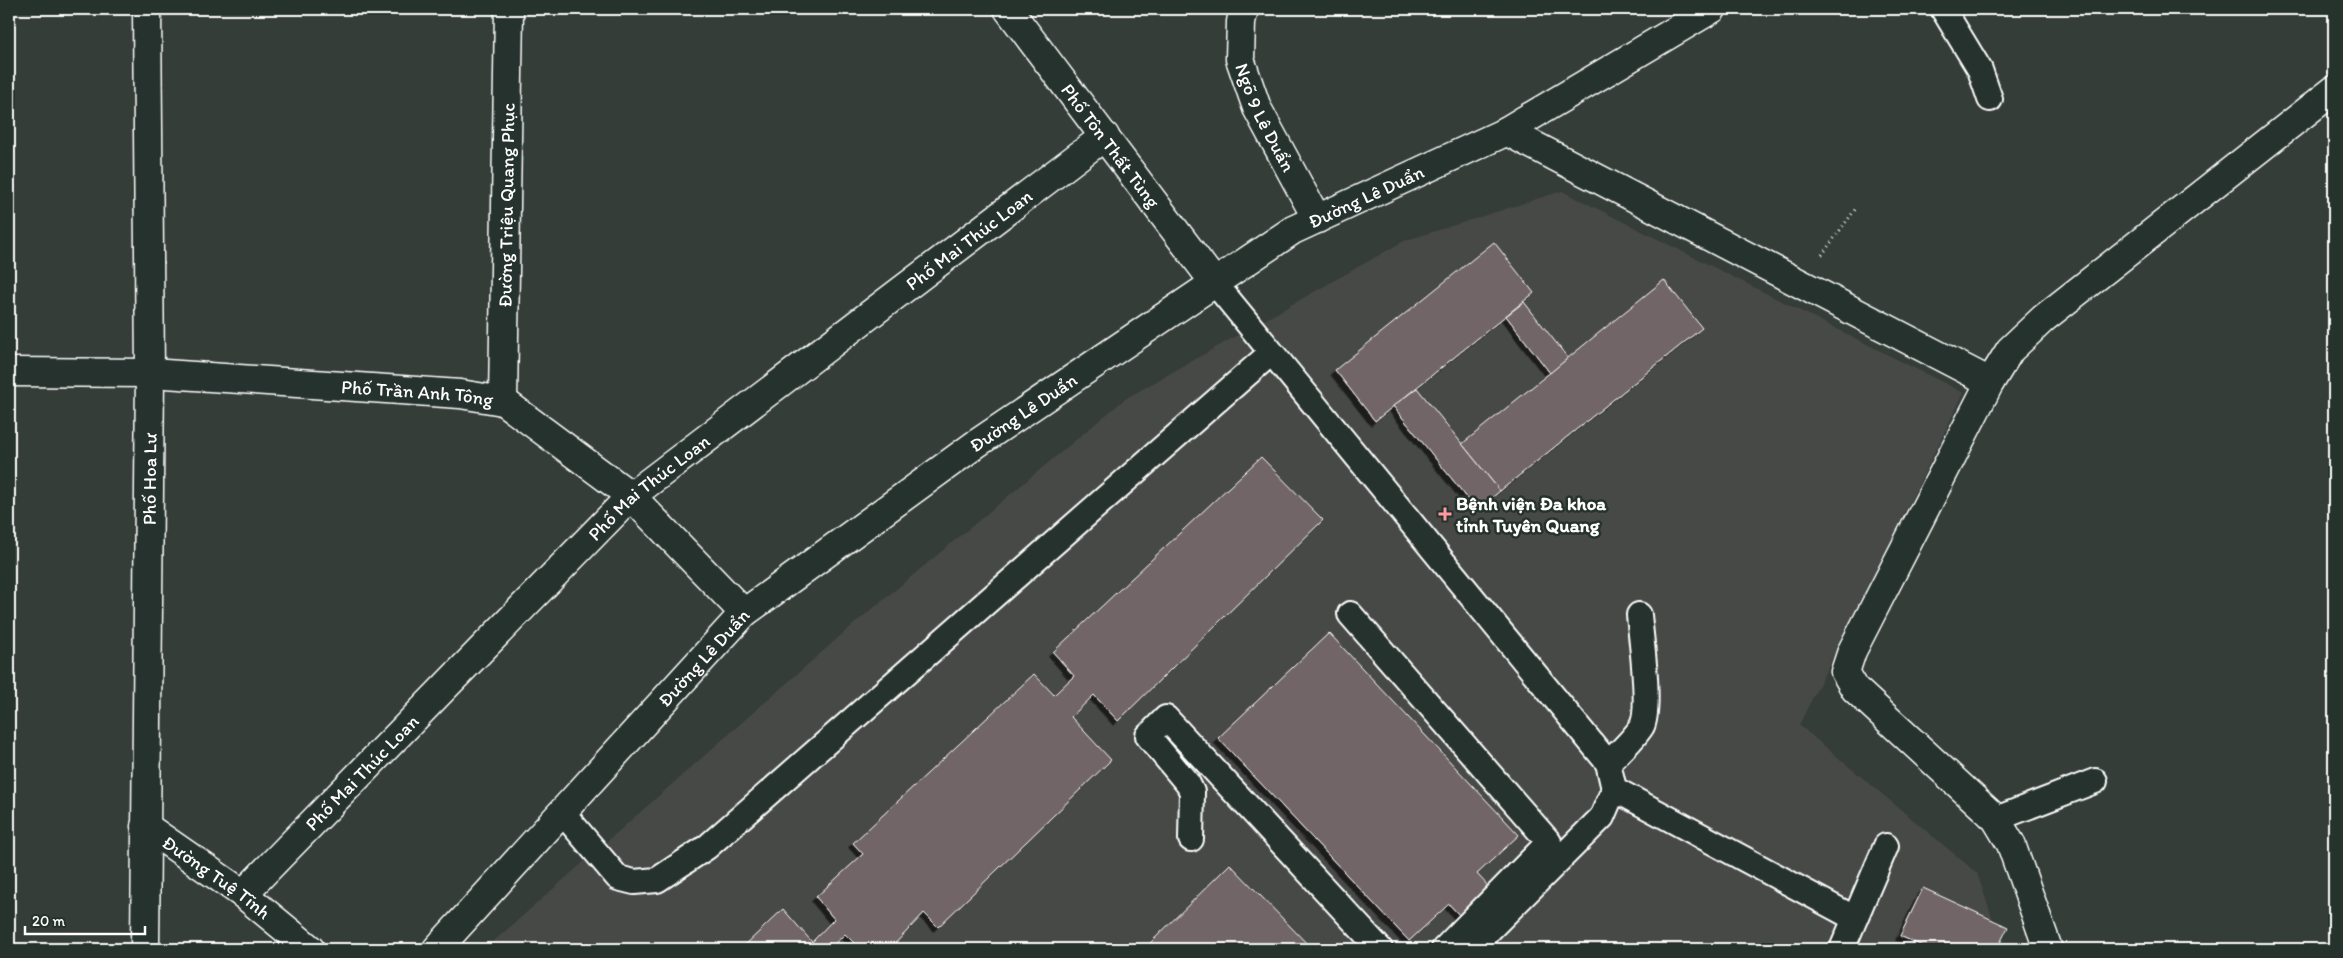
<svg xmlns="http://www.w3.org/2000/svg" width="2343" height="958" font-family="Itim,sans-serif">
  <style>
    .built { fill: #474947 }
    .building { fill: #716567; stroke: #fff; filter: url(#shadow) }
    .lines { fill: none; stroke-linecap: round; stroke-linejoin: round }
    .service-casing { stroke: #fff; stroke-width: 28 }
    .minor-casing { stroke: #fff; stroke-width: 31 }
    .path { stroke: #fff; stroke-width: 3; stroke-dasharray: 1 4; stroke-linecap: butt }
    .service { stroke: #26332d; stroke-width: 24 }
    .minor { stroke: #26332d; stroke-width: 28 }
    .poi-dot { fill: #ff9aa2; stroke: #26332d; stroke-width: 2 }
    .labels { text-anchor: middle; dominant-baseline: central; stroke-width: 5; stroke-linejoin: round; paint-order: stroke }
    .street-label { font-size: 19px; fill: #fff; stroke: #26332d }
    .poi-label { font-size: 19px; font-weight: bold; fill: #fff; stroke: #26332d; text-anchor: start }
  </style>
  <defs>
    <filter id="shadow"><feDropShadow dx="-4.5" dy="4.5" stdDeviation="0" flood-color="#0009"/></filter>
  </defs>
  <rect width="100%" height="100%" fill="#353d39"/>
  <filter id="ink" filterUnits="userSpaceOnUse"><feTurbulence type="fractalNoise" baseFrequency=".02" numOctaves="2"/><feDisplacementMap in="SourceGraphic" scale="10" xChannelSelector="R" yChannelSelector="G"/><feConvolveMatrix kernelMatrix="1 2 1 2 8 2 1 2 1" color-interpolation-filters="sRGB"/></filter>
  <g filter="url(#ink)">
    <polygon class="built" points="1562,191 1964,393 1799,725 1977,873 2003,949 485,949 847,630 1125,399 1404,241"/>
    <g class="building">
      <polygon points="1494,242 1534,293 1375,421 1335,370"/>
      <polygon points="1664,280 1702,328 1500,491 1462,444"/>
      <polygon points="1524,302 1568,358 1550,373 1506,316"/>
      <polygon points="1417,388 1500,491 1477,510 1393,406"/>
      <polygon points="1261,457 1323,520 1118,721 1094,695 1071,717 1111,760 938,927 924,913 890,949 860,949 845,934 829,949 741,949 783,909 812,942 834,919 816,897 863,854 853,843 1034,674 1054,695 1074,676 1053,652"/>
      <polygon points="1329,633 1519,835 1477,874 1489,887 1459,915 1449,904 1409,941 1218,738"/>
      <polygon points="1230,864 1312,949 1144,949"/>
      <polygon points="1923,888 2008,927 1997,949 1929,949 1900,936"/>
    </g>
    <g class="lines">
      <g class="service-casing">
        <g id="service">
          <polyline points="1943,9 1980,70 1990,99"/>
          <polyline points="1214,282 1608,763 1614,789 1602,817 1470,949"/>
          <polyline points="1350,614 1549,842 1444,949"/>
          <path d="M1608 763C1620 752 1633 740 1642 726 1651 708 1641 638 1639 615"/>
          <polyline points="1614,789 1854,918"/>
          <polyline points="562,812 618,878 634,882 657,880 707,847 1271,353"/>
          <polyline points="1996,819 2095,781"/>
          <polyline points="1191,839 1192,792 1188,784 1148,736 1166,718 1380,949"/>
          <polyline points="1842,949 1886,846"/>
        </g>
      </g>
      <g class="minor-casing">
        <g id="minor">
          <path id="s1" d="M1008 9 1214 282"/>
          <path id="s2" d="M1244 9 1241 22 1240 59 1257 108 1317 219"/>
          <polyline points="1506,131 1990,382"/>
          <path id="s3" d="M9 372 150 373 460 394 503 401 631 496 744 613"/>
          <path id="s4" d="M503 401 509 9"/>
          <path id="s5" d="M145 826 243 894 310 949"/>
          <path id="s6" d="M243 894 631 496 1105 136"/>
          <path id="s7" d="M145 949 150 373 147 9"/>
          <path id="s8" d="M437 949 744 613 976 444 1293 230 1501 134 1712 9"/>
          <polyline points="2048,949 2011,844 1996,819 1855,689 1845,672 1852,651 1989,384 2010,350 2044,318 2334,90"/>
        </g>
      </g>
      <polyline class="path" points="1822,255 1857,207"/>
      <use href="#service" class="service"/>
      <use href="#minor" class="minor"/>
    </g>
  </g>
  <path class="poi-dot" d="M1442.5 506.5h5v5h5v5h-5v5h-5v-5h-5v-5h5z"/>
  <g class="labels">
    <g class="street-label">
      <text stroke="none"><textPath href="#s2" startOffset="114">Ngõ 9 Lê Duẩn</textPath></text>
      <text stroke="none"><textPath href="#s1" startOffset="171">Phố Tôn Thất Tùng</textPath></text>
      <text stroke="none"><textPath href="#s8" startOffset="1205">Đường Lê Duẩn</textPath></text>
      <text stroke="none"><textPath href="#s4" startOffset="196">Đường Triệu Quang Phục</textPath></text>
      <text stroke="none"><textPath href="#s6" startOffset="980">Phố Mai Thúc Loan</textPath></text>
      <text stroke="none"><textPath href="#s3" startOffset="409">Phố Trần Anh Tông</textPath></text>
      <text stroke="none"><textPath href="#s8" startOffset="799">Đường Lê Duẩn</textPath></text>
      <text stroke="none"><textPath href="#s7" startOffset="470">Phố Hoa Lư</textPath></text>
      <text stroke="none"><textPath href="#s6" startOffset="575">Phố Mai Thúc Loan</textPath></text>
      <text stroke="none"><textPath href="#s8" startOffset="395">Đường Lê Duẩn</textPath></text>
      <text stroke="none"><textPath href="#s6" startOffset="170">Phố Mai Thúc Loan</textPath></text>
      <text stroke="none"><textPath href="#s5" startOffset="88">Đường Tuệ Tĩnh</textPath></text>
    </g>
    <g class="poi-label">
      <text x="1456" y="503">Bệnh viện Đa khoa<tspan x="1456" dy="22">tỉnh Tuyên Quang</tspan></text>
    </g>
  </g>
  <rect width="2343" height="958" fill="none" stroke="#26332d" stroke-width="30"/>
  <rect x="15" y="15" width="2313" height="928" fill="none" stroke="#fff" stroke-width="2" filter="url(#ink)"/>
  <path d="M25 926v8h120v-8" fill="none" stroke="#ffffff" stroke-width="2.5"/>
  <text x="32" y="926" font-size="15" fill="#ffffff" stroke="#26332d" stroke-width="4" paint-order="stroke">20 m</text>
</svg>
